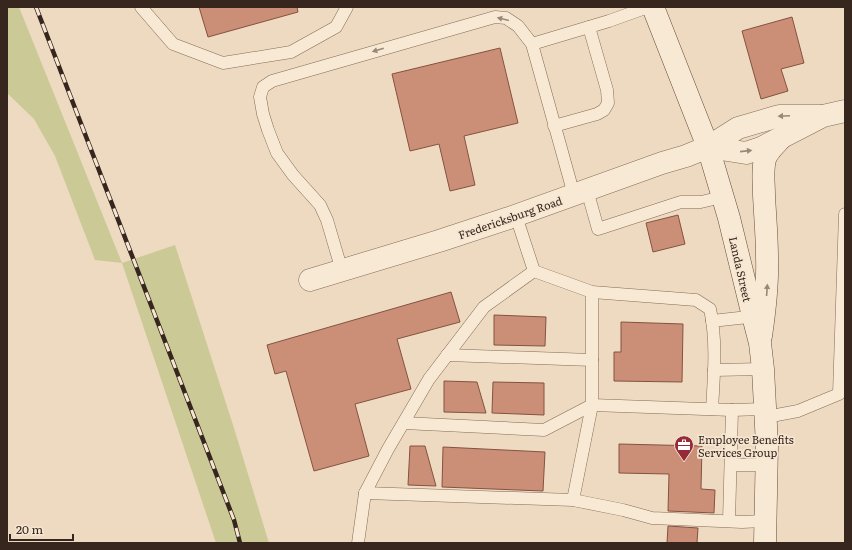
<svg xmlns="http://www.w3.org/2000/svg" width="852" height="550" font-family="Literata,serif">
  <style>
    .green { fill: #cbca96 }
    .building { fill: #cb8f78; stroke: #85523f }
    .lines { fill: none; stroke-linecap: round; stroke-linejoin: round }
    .service-casing { stroke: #866b59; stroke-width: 13 }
    .minor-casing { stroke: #866b59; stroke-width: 23 }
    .tertiary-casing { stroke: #866b59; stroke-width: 23 }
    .secondary-casing { stroke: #684c3c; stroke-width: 23 }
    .service { stroke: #f8e9d4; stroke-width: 12 }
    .minor { stroke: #f8e9d4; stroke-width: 22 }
    .tertiary { stroke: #f8e9d4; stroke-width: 22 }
    .secondary { stroke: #f8e9d4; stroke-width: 22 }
    .rail-casing { stroke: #36261d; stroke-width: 4.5 }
    .rail { stroke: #f5e5d1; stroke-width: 3; stroke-dasharray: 9; stroke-linecap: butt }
    .oneway { fill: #978878 }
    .labels { text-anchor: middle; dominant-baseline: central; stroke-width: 3.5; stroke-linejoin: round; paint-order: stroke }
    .street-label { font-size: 11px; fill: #36261d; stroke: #f5e5d1 }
    .poi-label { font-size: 11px; fill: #36261d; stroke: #f5e5d1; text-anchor: start }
  </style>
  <rect width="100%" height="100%" fill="#eddac1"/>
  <polygon class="green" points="7,7 19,7 122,263 175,245 234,428 269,543 216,543 122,263 95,260 55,156 34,119 7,93"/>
  <g class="building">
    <polygon points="199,7 297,7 298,12 208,37"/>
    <polygon points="792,17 804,63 781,69 788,91 761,99 742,31"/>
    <polygon points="500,48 518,123 464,136 475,185 450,191 439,144 410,151 392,74"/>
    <polygon points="678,215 685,244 653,252 646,223"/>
    <polygon points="451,292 460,322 397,339 411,389 355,404 369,456 314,471 286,371 275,374 267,345"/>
    <polygon points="494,315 546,317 545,346 494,345"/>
    <polygon points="621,322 683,324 682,382 614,381 614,352 621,352"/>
    <polygon points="444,381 477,382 486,413 444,412"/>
    <polygon points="493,382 544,383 544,415 492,413"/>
    <polygon points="619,444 702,446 701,489 715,490 714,513 668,511 669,474 619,473"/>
    <polygon points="410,446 425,446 436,486 408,485"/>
    <polygon points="443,447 545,452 543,491 442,487"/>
    <polygon points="668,526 698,528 697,543 667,543"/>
  </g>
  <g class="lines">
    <g class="service-casing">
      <g id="service">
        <polyline points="141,7 173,44 223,63 291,52 336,27 347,7"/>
        <polyline points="532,44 609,21 648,7"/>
        <polyline points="554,126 597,114 604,110 608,103 607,90 589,27"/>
        <polyline points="587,190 598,229 681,202 701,202 722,197"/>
        <path d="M516 216 534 271 592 292 696 300 710 309C717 341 714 376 712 409"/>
        <polyline points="342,271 327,220 320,205 293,175 277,153 268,130 263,114 260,97 263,87 272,81 495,17 506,18 518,26 532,44 574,195"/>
        <polyline points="592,292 592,405 732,410 766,409"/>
        <polyline points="712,321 757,316"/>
        <polyline points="447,355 592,360"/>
        <polyline points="714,370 763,369"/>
        <polyline points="766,417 798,411 839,394 845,214"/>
        <polyline points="404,423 544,430 592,405"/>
        <polyline points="731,465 766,465"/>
        <polyline points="365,493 573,500 623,510 652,518 742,522 766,521"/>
        <polyline points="573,500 592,405"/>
        <polyline points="729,521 732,410"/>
        <polyline points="358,543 365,493 388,449 429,379 484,307 534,271"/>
      </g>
    </g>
    <g class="minor-casing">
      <polyline id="minor" points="310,280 439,241 509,218 662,163 686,156 708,147"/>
    </g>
    <g class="tertiary-casing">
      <g id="tertiary">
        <polyline points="708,147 746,153 761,148 823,116 845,111"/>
        <polyline points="708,147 738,128 779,116 820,116"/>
      </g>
    </g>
    <g class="secondary-casing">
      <g id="secondary">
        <polyline points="653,7 708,147 729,218 753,316 760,343 763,369 767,445 765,543"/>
        <path d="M761 336C765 309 768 283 767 257 767 236 765 216 764 195 764 183 762 171 765 159 768 150 777 143 782 137"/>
      </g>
    </g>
    <use href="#service" class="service"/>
    <use href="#minor" class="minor"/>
    <use href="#tertiary" class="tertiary"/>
    <use href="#secondary" class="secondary"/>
    <g class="rail-casing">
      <polyline id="rail" points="36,7 234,520 240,543"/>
    </g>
    <use href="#rail" class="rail"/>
  </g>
  <defs><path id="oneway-solid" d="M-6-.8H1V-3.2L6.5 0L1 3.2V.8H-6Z"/></defs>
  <g class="oneway">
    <use href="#oneway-solid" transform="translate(503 19) rotate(-166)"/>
    <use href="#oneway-solid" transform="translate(378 50) rotate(164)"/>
    <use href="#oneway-solid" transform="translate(784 116) rotate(178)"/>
    <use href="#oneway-solid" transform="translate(746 151) rotate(-6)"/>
    <use href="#oneway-solid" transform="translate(767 290) rotate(-86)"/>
  </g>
  <defs>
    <g id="office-pin" transform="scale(1)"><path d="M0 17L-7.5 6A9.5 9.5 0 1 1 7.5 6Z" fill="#952a39" stroke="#f5e5d1"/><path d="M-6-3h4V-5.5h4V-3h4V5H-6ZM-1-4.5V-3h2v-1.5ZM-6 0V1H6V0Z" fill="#fff"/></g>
  </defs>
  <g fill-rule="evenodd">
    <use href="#office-pin" x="684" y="445"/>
  </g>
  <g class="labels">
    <g class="street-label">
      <text transform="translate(510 217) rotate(-19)">Fredericksburg Road</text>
      <text transform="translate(741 269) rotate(77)">Landa Street</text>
    </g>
    <g class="poi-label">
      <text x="698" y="439">Employee Benefits<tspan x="698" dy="13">Services Group</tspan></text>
    </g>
  </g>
  <rect width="852" height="550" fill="none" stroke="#36261d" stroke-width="16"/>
  <path d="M10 534v6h63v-6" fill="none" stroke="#36261d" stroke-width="2"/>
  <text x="16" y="534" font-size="12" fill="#36261d" stroke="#f5e5d1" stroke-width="3" paint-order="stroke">20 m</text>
</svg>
